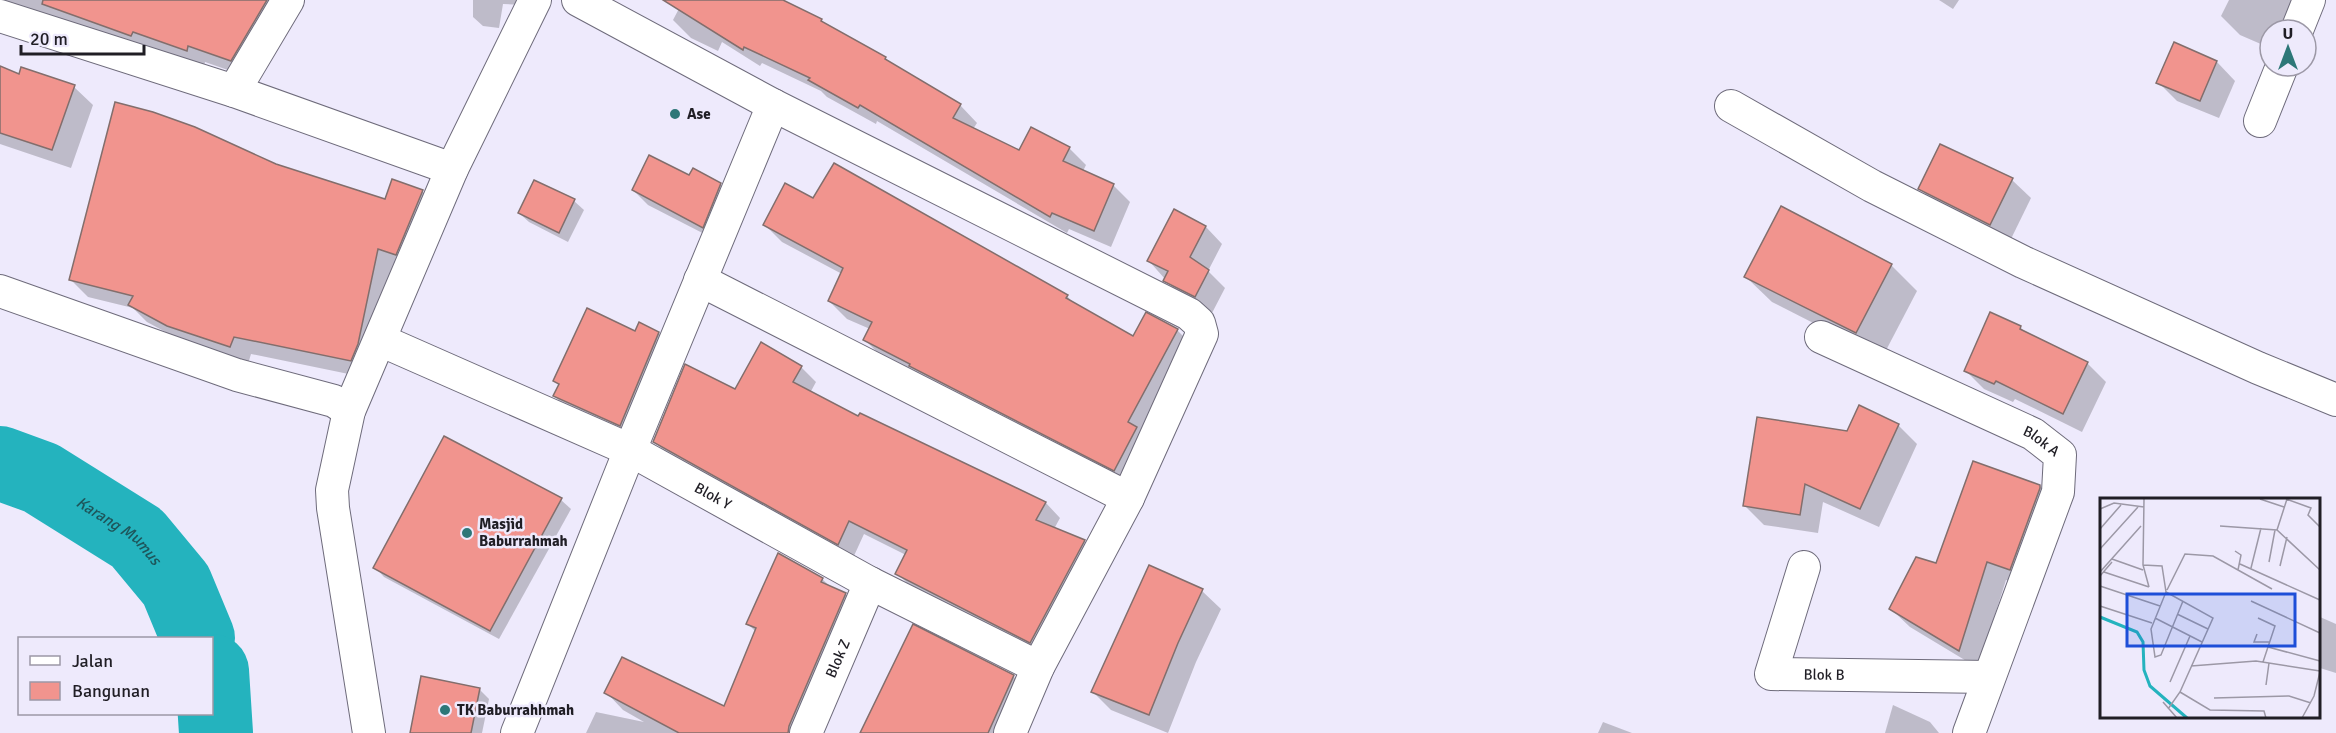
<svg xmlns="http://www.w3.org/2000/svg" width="2336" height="733" font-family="Signika,sans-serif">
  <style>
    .shadow { fill: #0003 }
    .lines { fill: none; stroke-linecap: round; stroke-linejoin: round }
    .river { stroke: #24b3be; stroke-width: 74 }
    .building { fill: #f1948e; stroke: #826e6c; stroke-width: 1.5 }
    .street-casing { stroke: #6e6b7b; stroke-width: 34 }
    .street { stroke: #fff; stroke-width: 32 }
    .poi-dot { fill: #2d7778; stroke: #eeeafc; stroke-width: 2 }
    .labels { text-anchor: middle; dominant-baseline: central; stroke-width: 5; stroke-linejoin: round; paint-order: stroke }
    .poi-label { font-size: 15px; font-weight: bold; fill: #201e25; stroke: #eeeafc; text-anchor: start }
    .street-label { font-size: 15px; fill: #201e25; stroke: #eeeafc }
    .water-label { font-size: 16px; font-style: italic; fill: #1e555a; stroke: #eeeafc }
    .inset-river { fill: none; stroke: #24b3be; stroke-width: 3 }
    .inset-road { fill: none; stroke: #9c98a6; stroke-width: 1.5 }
    .view { fill: #1d4ed8; fill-opacity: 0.15; stroke: #1d4ed8; stroke-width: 3 }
    .inset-edge { fill: none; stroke: #201e25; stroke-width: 3 }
  </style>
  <rect width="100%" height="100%" fill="#eeeafc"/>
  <g class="shadow">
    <polygon points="0,0 289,0 248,77 205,62 204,67 0,4"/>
    <polygon points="473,0 530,0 526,5 503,4 499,28 483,26 473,17"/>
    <polygon points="680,0 780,0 821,21 885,58 894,67 960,105 977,123 973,129 1019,152 1069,148 1086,165 1083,171 1113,185 1130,202 1111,247 1069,229 1067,233 877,121 876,124 827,97 821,91 762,63 760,66 722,42 718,51 691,38 673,20 683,1"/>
    <polygon points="1939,0 1959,0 1953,9"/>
    <polygon points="2229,0 2296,0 2282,30 2270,30 2270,48 2240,35 2221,16"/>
    <polygon points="2217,62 2235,81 2219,118 2177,101 2158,82"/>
    <polygon points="0,68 19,76 74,87 93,105 71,168 0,144"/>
    <polygon points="276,165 386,201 393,181 423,192 440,209 368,378 251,354 248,364 186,343 147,322 133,308 88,297 71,280"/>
    <polygon points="690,177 720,184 735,199 718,241 648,205 633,190"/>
    <polygon points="2012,180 2031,198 2009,243 1939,207 1920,189"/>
    <polygon points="814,200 1067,296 1076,306 1134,338 1177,330 1195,348 1132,488 883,358 865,340 870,329 847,319 829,301 842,274 782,242 764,224"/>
    <polygon points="574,201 584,210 568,242 529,222 519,213"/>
    <polygon points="1175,211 1206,227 1222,244 1208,271 1225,288 1212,313 1181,297 1149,261"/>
    <polygon points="1891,265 1917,291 1882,358 1772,302 1746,277"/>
    <polygon points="640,324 659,333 674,349 636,441 570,411 554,396 560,385 555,380 636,333"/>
    <polygon points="2020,327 2027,334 2087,363 2106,382 2082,432 2015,399 2013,402 1984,389 1965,370"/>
    <polygon points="801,367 816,382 810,393 859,418 860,415 1046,503 1060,518 1054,529 1085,541 1099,555 1045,657 912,588 897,573 906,555 864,534 853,558 669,456 655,442 735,391"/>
    <polygon points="1898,425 1917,444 1879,527 1823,502 1818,533 1764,525 1745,506 1848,433"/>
    <polygon points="445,438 561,500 571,509 499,639 384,577 375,567"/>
    <polygon points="2040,486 2058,505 2029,588 2006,580 1978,668 1910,627 1891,609"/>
    <polygon points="822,579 831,587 845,594 863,611 811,733 586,733 596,712 644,722 623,710 606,692 725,709 756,632 748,624"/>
    <polygon points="1202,591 1221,609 1196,662 1168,733 1111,710 1093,692"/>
    <polygon points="2320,617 2336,624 2336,673 2320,668"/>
    <polygon points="1013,676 1031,695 1014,733 861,733"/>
    <polygon points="479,689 489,699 482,733 411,733"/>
    <polygon points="1893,705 1930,722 1939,733 1885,733"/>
    <polygon points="1603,722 1632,733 1598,733"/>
  </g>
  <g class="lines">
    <g class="river">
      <path id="s1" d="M0 463 41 478 137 538 176 585 198 638"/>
      <polyline points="212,671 216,733"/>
    </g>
  </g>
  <g class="building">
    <polygon points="43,0 267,0 231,61 188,46 187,51 133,32 131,36 42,4"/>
    <polygon points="663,0 783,0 822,19 821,21 886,57 885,59 961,104 953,118 1019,150 1031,127 1070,147 1063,161 1114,184 1094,231 1052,213 1050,217 860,105 858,108 808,80 810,78 744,47 743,50"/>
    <polygon points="2174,42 2217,61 2200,101 2156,83"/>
    <polygon points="0,66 19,74 21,67 75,85 52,150 0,133"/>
    <polygon points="115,102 153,112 195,127 276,164 385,199 392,179 423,190 396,255 378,249 358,344 351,361 234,337 230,347 167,326 128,305 133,296 69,280"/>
    <polygon points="1940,144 2013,178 1990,225 1918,189"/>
    <polygon points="649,155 689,175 693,168 721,183 703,228 632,190"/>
    <polygon points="834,163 1068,295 1066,298 1133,336 1146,312 1178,329 1128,422 1137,427 1114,471 909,366 910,364 863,340 872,322 828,301 843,268 763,225 785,183 813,198"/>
    <polygon points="534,180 575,199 559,233 518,213"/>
    <polygon points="1781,206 1892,264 1856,333 1744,277"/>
    <polygon points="1174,209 1206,226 1190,257 1209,270 1195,297 1163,281 1168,271 1147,261"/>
    <polygon points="587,308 635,331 639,322 659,332 620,426 553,396 559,384 553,381"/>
    <polygon points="1990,312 2021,326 2020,329 2088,362 2063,414 1996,381 1994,384 1964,371"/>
    <polygon points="761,342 802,366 793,382 858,416 860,413 1046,502 1036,520 1085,540 1030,643 895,574 907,550 849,521 838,545 653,442 685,364 735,389"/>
    <polygon points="1859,405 1899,424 1860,509 1805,484 1800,515 1743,506 1757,417 1847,431"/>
    <polygon points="444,436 562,498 490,631 373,568"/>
    <polygon points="1973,461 2040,485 2040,488 2010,570 1987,562 1959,651 1889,609 1916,557 1936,563"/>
    <polygon points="778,553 823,578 821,582 846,593 789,726 788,733 679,733 604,693 622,657 724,706 756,628 746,624"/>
    <polygon points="1149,565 1203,589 1178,643 1149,715 1091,692"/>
    <polygon points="913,624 1014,675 988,733 860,733"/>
    <polygon points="421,676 480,688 471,733 410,733"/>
  </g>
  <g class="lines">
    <g class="street-casing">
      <g id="street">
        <polyline points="578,0 773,105 1189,314 1199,323 1202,334 1128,498 1038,667 1010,733"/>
        <polyline points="0,16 234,91 452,169"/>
        <polyline points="2297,30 2309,0"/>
        <polyline points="234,91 288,0"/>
        <polyline points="1731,106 1872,186 2023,262 2258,368 2336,400"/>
        <polyline points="2260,121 2282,66"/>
        <polyline points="700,280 1128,498"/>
        <polyline points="0,291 237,375 334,401 349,411"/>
        <path id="s2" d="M1821 337 2033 434 2060 455 2058 492 1969 733"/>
        <path id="s3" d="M380 340 630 450 870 583 1038 667"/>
        <path id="s4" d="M1804 567 1771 674 1989 677"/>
        <polyline points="369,733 333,508 332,490 349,411 452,169 535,0"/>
        <polyline points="517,733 630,450 773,105"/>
        <path id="s5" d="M806 733 870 583"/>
      </g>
    </g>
    <use href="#street" class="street"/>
  </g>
  <g class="poi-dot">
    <circle cx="675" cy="114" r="6"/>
    <circle cx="467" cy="533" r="6"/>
    <circle cx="445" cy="710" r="6"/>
  </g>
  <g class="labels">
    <g class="poi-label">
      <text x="687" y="114">Ase</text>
      <text x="479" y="524">Masjid<tspan x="479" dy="17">Baburrahmah</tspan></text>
      <text x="457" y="710">TK Baburrahhmah</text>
    </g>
    <g class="street-label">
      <text stroke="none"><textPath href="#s2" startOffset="244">Blok A</textPath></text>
      <text stroke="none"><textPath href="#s3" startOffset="368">Blok Y</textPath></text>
      <text stroke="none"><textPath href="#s5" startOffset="81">Blok Z</textPath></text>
      <text stroke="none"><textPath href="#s4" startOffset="165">Blok B</textPath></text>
    </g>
    <g class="water-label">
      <text stroke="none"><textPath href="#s1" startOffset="138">Karang Mumus</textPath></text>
    </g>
  </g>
  <g transform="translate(2100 498)">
    <rect width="220" height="220" fill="#eeeafc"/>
    <path class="inset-river" d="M0 119 37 134 43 144 44 172 50 188 87 220"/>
    <path class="inset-road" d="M44 1 43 67 49 89M160 1 184 9M186 1 211 10 208 17 220 29M0 11 14 5 44 9M120 28 177 32 220 72M0 31 21 7M177 32 187 1M0 51 38 9M135 53 141 57 138 72M12 61 43 72M169 64 175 32M140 66 220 102M43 67 62 68 66 94 51 131 55 159 61 157 83 103M180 68 187 39M151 70 161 30M0 74 41 28M4 74 49 89M0 78 12 64M0 88 60 108M67 92 85 56 113 58 172 91M66 94 113 120 80 194 68 211M151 103 220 135M0 108 52 125M77 116 108 131M55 120 102 144M158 120 175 128 163 164M157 136 154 144H170M168 149 220 163M91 168 156 163 220 173M70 184 90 138M166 187 169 165M80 194 110 212 164 213 166 220M114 200 189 198 211 205M63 204 77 220M202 220 214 198 220 174"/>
    <path class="view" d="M27 96H195V148H27Z"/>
    <rect width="220" height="220" class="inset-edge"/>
  </g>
  <rect x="18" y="637" width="195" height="78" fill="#eeeafc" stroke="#9c98a6" stroke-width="1.5"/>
  <rect x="30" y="656" width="30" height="9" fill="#ffffff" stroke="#9c98a6" stroke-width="1.5"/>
  <text x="72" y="667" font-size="18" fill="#201e25">Jalan</text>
  <rect x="30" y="682" width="30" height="18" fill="#f1948e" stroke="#9c98a6" stroke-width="1.5"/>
  <text x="72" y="697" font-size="18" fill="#201e25">Bangunan</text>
  <g transform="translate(2288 48)"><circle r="28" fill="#eeeafc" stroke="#9c98a6" stroke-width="1.5"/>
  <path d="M0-4.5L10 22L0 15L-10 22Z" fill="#2d7778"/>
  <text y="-9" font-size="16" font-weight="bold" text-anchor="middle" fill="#201e25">U</text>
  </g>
  <path d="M21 45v9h123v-9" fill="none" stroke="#201e25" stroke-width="3"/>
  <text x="30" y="45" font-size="18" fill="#201e25" stroke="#eeeafc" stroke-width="4.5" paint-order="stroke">20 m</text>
</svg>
